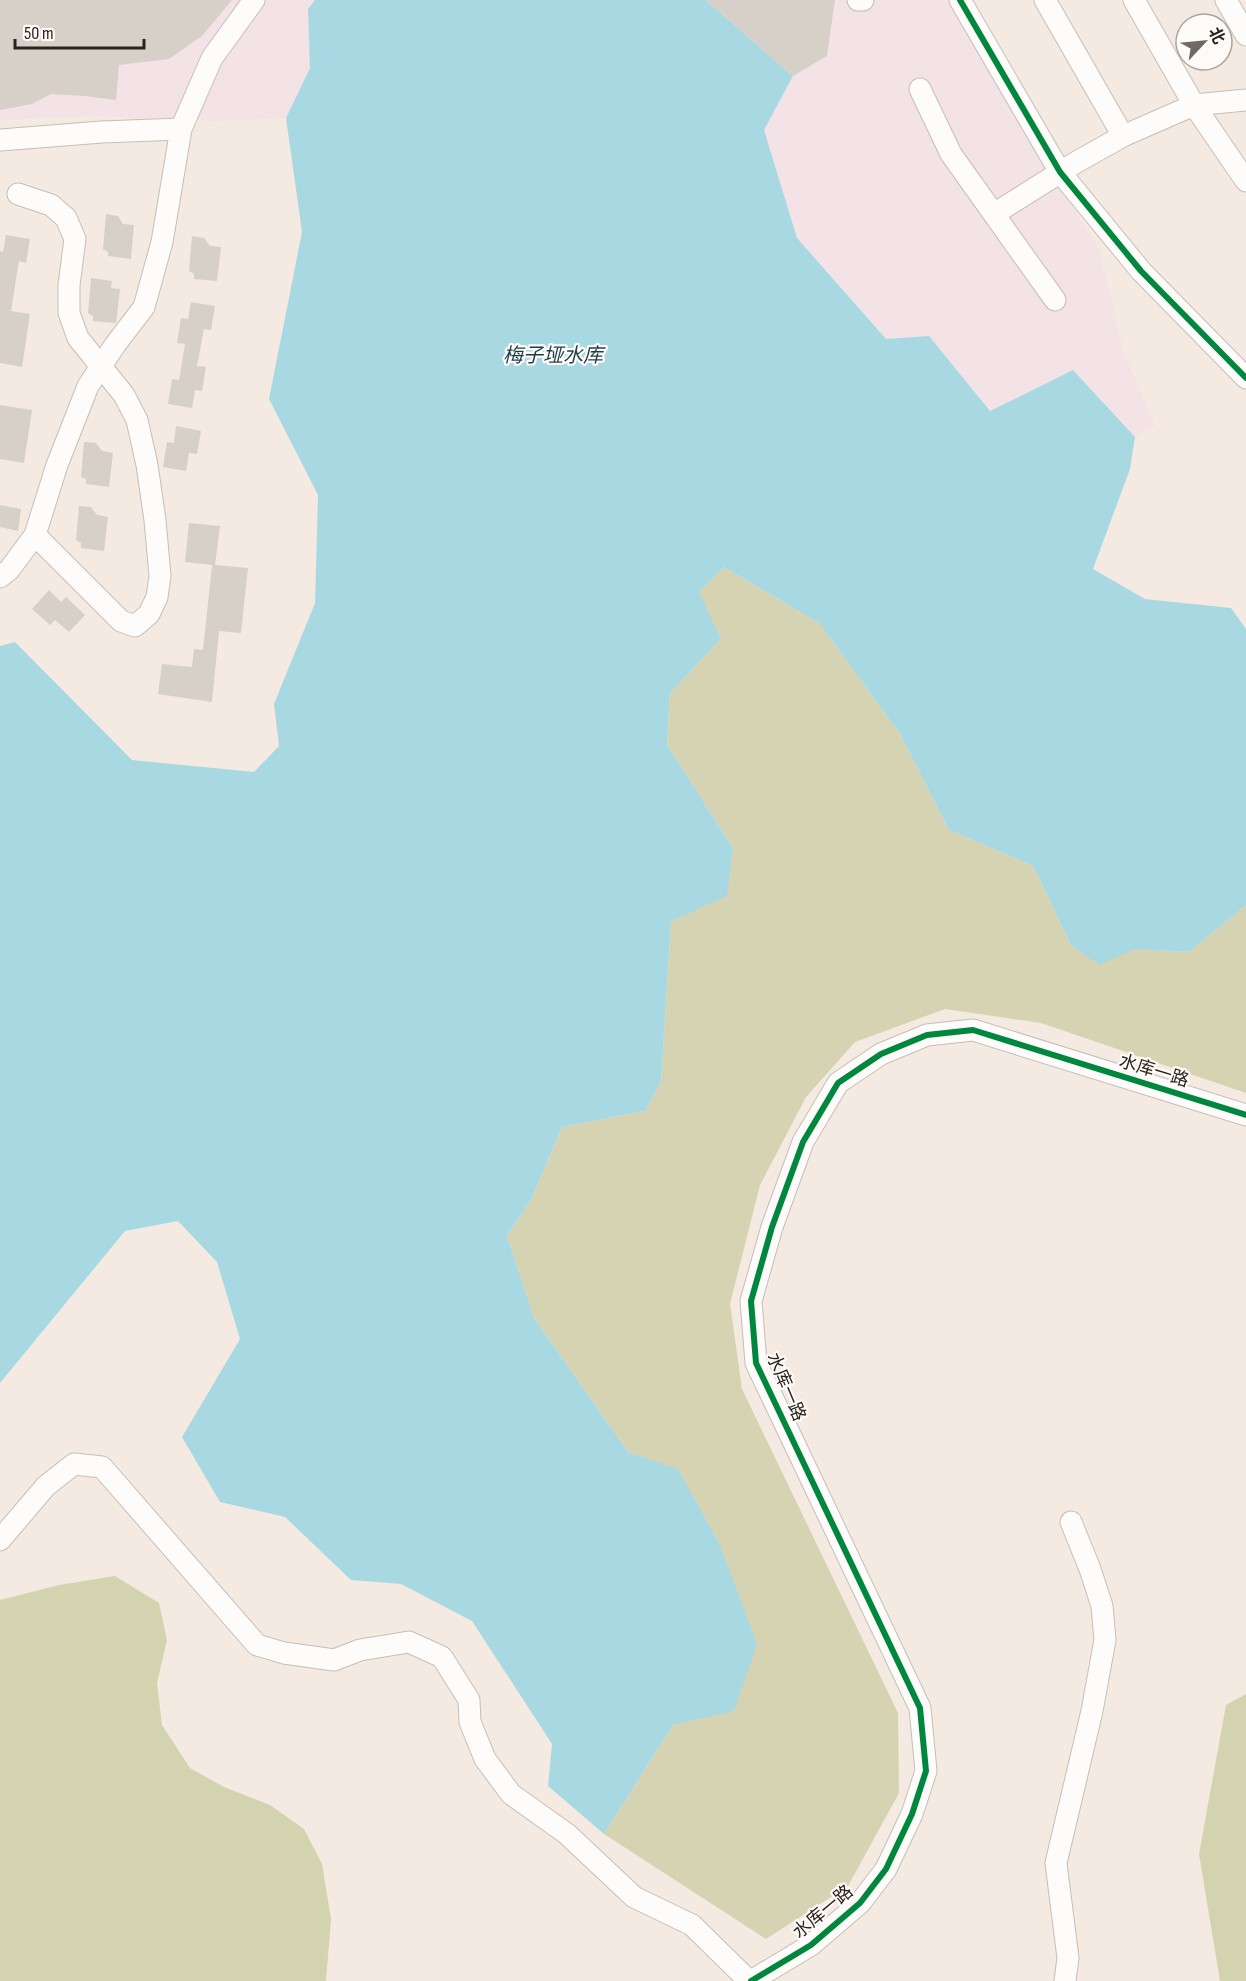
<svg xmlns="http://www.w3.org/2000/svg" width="1246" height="1981" font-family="'Sofia Sans Condensed','Noto Sans SC',sans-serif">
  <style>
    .commercial { fill: #f3e2e6 }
    .green { fill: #d5d3b2 }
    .forest { fill: #d4d3af }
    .water { fill: #a8d9e3 }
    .building { fill: #d7d0c8 }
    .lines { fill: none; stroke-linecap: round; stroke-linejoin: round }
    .minor-casing { stroke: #c6beb7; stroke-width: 23 }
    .minor { stroke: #fdfcfa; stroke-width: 21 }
    .cycleway-casing { stroke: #fefaf7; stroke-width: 10 }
    .cycleway { stroke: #00873e; stroke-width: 6 }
    .labels { text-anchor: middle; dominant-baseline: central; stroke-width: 4.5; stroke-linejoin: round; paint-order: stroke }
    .street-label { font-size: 18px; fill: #29231d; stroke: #fefaf7 }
    .water-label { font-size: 20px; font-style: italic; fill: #1a3e46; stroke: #fefaf7 }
  </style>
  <rect width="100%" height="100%" fill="#f4eae1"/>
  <g class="commercial">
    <polygon points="0,0 315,0 308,9 310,68 286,118 213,121 100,116 0,120"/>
    <polygon points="835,0 948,0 1099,250 1123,350 1155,426 1135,437 1073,370 989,411 929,336 886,339 797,238 764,130 793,76 827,56"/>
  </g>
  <polygon class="green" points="724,567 819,623 900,734 949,830 1033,866 1071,945 1189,952 1246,905 1246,1093 1041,1023 945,1009 855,1042 806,1097 760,1185 730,1304 742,1389 898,1713 899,1793 848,1886 766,1939 604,1834 673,1725 734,1710 719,1543 678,1470 628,1452 534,1318 507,1236 531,1200 562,1127 645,1111 661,1081 671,921 733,848 667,745 670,693 721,639 698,593"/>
  <g class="forest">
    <polygon points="115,1576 159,1603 167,1640 157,1683 162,1725 190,1768 224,1787 270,1805 304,1829 322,1864 331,1919 326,1981 0,1981 0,1600 59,1585"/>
    <polygon points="1246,1694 1246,1981 1220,1981 1199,1854 1226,1705"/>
  </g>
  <polygon class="water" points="315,0 706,0 793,76 764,130 797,238 886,339 929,336 990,411 1073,370 1135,437 1130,469 1093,569 1145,599 1231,608 1246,629 1246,905 1189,952 1135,949 1099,965 1071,945 1033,866 949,830 900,734 819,623 724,567 699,592 721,639 670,693 667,745 733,848 727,896 671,921 661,1081 645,1111 562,1127 531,1200 507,1236 534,1318 628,1452 678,1469 719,1543 757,1644 734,1711 673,1725 604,1834 548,1786 552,1744 472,1621 401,1584 351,1580 285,1517 220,1502 182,1437 240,1339 217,1262 178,1221 125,1231 0,1383 0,646 15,642 132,760 254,772 279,746 274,704 315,603 318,495 269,399 302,232 286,118 310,68 308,9"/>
  <g class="building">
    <polygon points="0,0 232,0 202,36 169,59 119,65 116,100 85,96 51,94 32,104 0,110"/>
    <polygon points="706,0 835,0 827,56 793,76"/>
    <polygon points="106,214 118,216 123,224 134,225 131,259 108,256 108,252 103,249"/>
    <polygon points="6,235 30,239 26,263 19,261 11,311 30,314 22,367 0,363 0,251 3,252"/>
    <polygon points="192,236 204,238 210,246 221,247 217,281 194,279 194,274 189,271"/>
    <polygon points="91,278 112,281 111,288 120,289 116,323 93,321 93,316 88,313"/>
    <polygon points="191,302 215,306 211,330 204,329 197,366 206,367 202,391 195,390 192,408 168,404 172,379 179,380 185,344 177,343 181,318 188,319"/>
    <polygon points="0,405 32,410 24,463 0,459"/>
    <polygon points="176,426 201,431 197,454 189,453 186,471 163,467 167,442 174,443"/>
    <polygon points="84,442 96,443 102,451 113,453 109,487 86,484 86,479 81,477"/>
    <polygon points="0,505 21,509 18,531 0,527"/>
    <polygon points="79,506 91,507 97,515 108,517 104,551 81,548 81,543 76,540"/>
    <polygon points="189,523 220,526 215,565 248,568 241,633 219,631 212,702 158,694 162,664 192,667 194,649 203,650 212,565 185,562"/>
    <polygon points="49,590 61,602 66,597 85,615 69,632 55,620 50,625 32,609"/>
  </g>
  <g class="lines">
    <g class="minor-casing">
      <g id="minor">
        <polyline points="858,0 863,0"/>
        <polyline points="960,0 1060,172 1141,271 1246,378"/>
        <polyline points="1045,0 1123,136"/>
        <polyline points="1134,0 1194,105 1246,181"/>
        <polyline points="1226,0 1246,35"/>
        <polyline points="920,89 951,154 1055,300"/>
        <polyline points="0,140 102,132 181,129"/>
        <polyline points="18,194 51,205 66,218 75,239 69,285 69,313 78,338 124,395 137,420 147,465 155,520 160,576 157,597 149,614 135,626 121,621 35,535"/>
        <polyline points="994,214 1075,163 1123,136 1194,105 1246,100"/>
        <polyline points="0,577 9,570 35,535 57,465 88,386 115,345 144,307 162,242 181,129 212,58 254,0"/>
        <polyline points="0,1540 46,1486 74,1464 102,1467 257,1645 284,1653 334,1660 360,1650 409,1642 442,1657 469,1700 470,1722 485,1759 511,1794 567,1834 634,1897 692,1925 749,1981"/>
        <polyline points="751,1981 811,1945 860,1903 886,1869 912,1814 926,1771 920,1708 756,1363 751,1301 772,1227 803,1142 838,1083 881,1054 927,1035 973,1030 1246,1115"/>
        <polyline points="1065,1981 1068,1958 1056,1863 1092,1711 1105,1640 1102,1606 1090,1569 1071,1522"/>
      </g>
    </g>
    <use href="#minor" class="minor"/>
    <g class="cycleway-casing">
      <g id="cycleway">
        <polyline points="960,0 1060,172 1141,271 1246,378"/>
        <polyline points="751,1981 811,1945 860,1903 886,1869 912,1814 926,1771 920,1708 756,1363 751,1301 772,1227 803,1142 838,1083 881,1054 927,1035 973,1030 1246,1115"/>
      </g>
    </g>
    <use href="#cycleway" class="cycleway"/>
  </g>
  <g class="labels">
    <g class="street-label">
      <text transform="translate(1154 1071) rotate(17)">水库一路</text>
      <text transform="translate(786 1387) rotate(67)">水库一路</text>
      <text transform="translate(823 1912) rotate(-40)">水库一路</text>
    </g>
    <g class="water-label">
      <text x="553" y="356">梅子垭水库</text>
    </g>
  </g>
  <g transform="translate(1204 42) rotate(64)"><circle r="28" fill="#fefaf7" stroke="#a9a4a0" stroke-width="1.5"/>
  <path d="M0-4.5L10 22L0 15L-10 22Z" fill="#706962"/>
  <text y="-9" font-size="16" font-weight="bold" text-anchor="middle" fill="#29231d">北</text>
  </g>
  <path d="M15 39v9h129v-9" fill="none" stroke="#29231d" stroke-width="3"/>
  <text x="24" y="39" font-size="18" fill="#29231d" stroke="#fefaf7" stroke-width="4.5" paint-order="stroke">50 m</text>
</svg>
